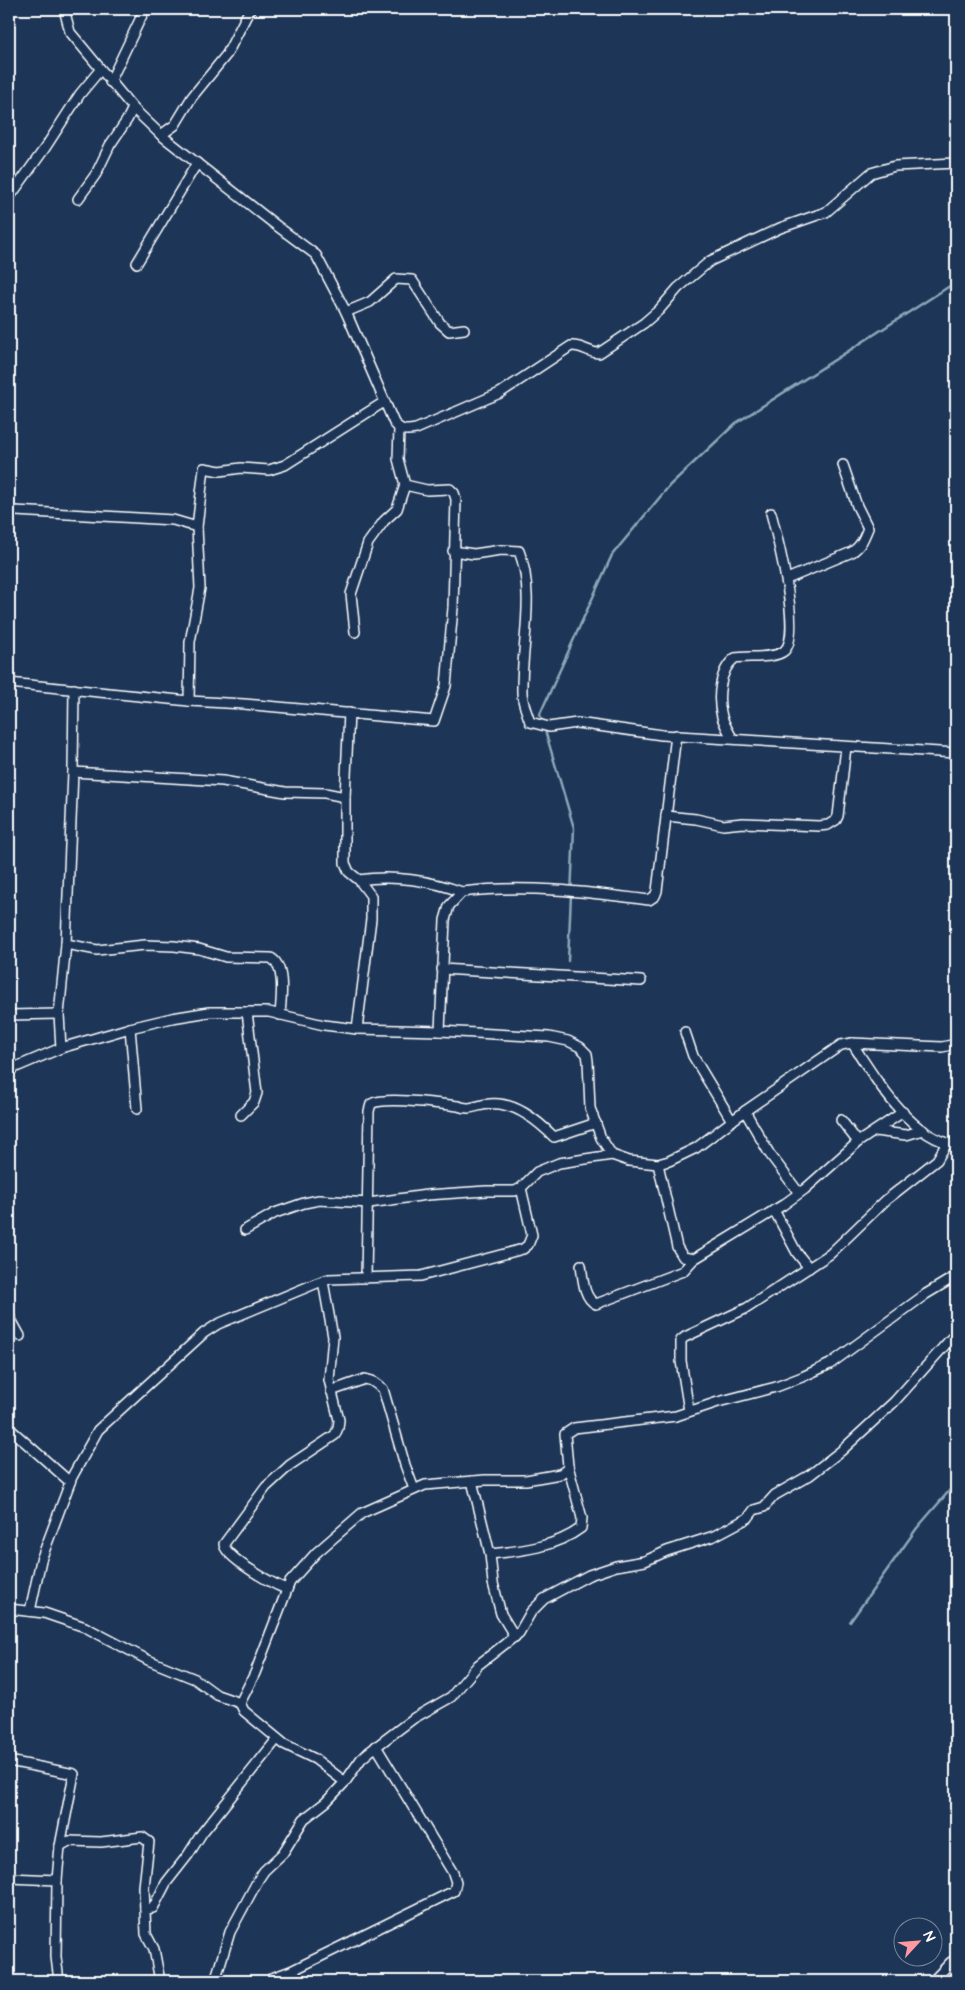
<svg xmlns="http://www.w3.org/2000/svg" width="965" height="1990" font-family="'Architects Daughter',sans-serif">
  <style>
    .lines { fill: none; stroke-linecap: round; stroke-linejoin: round }
    .stream { stroke: #8ea7b9; stroke-width: 2.5 }
    .street-casing { stroke: #fff; stroke-width: 12 }
    .street { stroke: #1d3557; stroke-width: 9 }
  </style>
  <rect width="100%" height="100%" fill="#1d3557"/>
  <filter id="ink" filterUnits="userSpaceOnUse"><feTurbulence type="fractalNoise" baseFrequency=".02" numOctaves="2"/><feDisplacementMap in="SourceGraphic" scale="10" xChannelSelector="R" yChannelSelector="G"/><feConvolveMatrix kernelMatrix="1 2 1 2 8 2 1 2 1" color-interpolation-filters="sRGB"/></filter>
  <g filter="url(#ink)">
    <g class="lines">
      <g class="stream">
        <polyline points="542,722 540,714 612,555 670,485 736,423 956,282"/>
        <polyline points="544,727 574,828 568,961"/>
        <polyline points="850,1622 917,1528 956,1483"/>
      </g>
      <g class="street-casing">
        <g id="street">
          <path d="M64 9 70 32 133 108 161 135 277 226 316 255 346 312 394 423C401 431 406 431 416 429L500 393 571 346C582 345 589 353 599 353L644 323 659 310 678 288 710 261 780 228 826 212 871 173 895 166 956 163"/>
          <polyline points="110,82 145,9"/>
          <polyline points="161,135 175,125 192,97 227,54 250,9"/>
          <polyline points="9,198 45,148 80,94 100,70"/>
          <polyline points="78,199 96,174 110,145 127,120 133,108"/>
          <polyline points="137,263 197,163"/>
          <polyline points="346,312 370,302 396,279 412,280 440,323 449,331 464,329"/>
          <polyline points="15,511 173,520 197,527"/>
          <path d="M453 551 474 554 501 550 519 551C536 594 521 647 522 692 522 702 527 713 530 722L549 727 577 723 662 735 956 753"/>
          <path d="M787 579 852 552C861 546 864 538 868 528L857 506 843 465"/>
          <polyline points="355,632 351,594 368,543 384,521 397,509 405,485"/>
          <polyline points="9,683 189,701 244,704 434,721 446,686 453,608 456,499 454,493 450,489 427,490 405,485 398,459 399,429"/>
          <path d="M74 689 73 772 66 944 97 950 145 945 174 946 199 949 226 957 271 958C286 966 281 1000 280 1015"/>
          <polyline points="189,701 190,642 200,588 197,527 204,468 220,471 241,468 269,470 285,465 384,402"/>
          <path d="M732 738C729 732 724 724 722 717 717 699 719 670 735 658 748 656 775 659 784 651 803 636 777 536 771 513"/>
          <polyline points="73,772 223,781 285,792 325,793 345,797 345,863 349,872 359,880 371,896 371,919 357,1029"/>
          <polyline points="345,797 349,713"/>
          <polyline points="666,816 696,819 723,825 743,823 819,826 828,825 836,820 838,816 846,747"/>
          <path d="M359 880C392 875 430 880 462 892"/>
          <polyline points="442,969 641,981"/>
          <polyline points="9,1015 59,1014"/>
          <polyline points="130,1028 137,1109"/>
          <path d="M440 1031 445 920 449 906 462 892C524 884 587 892 649 900L655 896 657 891 676 735"/>
          <polyline points="685,1032 693,1056 732,1121"/>
          <path d="M852 1043C876 1080 909 1137 956 1145"/>
          <polyline points="61,1048 59,1014 66,944"/>
          <polyline points="9,1070 61,1048 130,1028 172,1018 209,1012 269,1012 324,1025 357,1029 440,1031 549,1037 568,1041 580,1047 587,1054 588,1061 590,1108 601,1138 612,1155 629,1161 658,1164 669,1161 696,1148 745,1111 841,1045 852,1043 942,1047 956,1044"/>
          <polyline points="745,1111 769,1153 799,1193"/>
          <polyline points="241,1115 254,1102 257,1093 247,1012"/>
          <polyline points="841,1120 858,1142"/>
          <polyline points="875,1131 906,1135 923,1130"/>
          <polyline points="658,1164 677,1247 683,1257 694,1259"/>
          <polyline points="774,1210 797,1253 809,1268"/>
          <polyline points="245,1230 275,1213 304,1203 319,1200 369,1203 427,1195 486,1191 515,1191 521,1188 537,1172 559,1163 612,1155"/>
          <path d="M581 1265C583 1277 583 1298 596 1304L683 1271 694 1259 783 1205 805 1189 858 1142 903 1112"/>
          <path d="M366 1278 369 1111 371 1104C384 1096 441 1104 458 1106 472 1111 475 1105 489 1104 514 1101 537 1120 554 1137L596 1123"/>
          <polyline points="9,1316 20,1336"/>
          <polyline points="331,1391 365,1379 372,1381 383,1389 405,1465 414,1489"/>
          <polyline points="689,1411 681,1361 681,1340 685,1337 747,1308 830,1254 886,1200 937,1160 947,1143"/>
          <polyline points="9,1428 70,1482"/>
          <polyline points="472,1481 490,1554 493,1583 501,1614 515,1637"/>
          <path d="M490 1554C521 1551 556 1547 581 1528L582 1518 568 1466"/>
          <path d="M287 1589C274 1585 224 1557 224 1544L266 1487 290 1465 335 1435 338 1428 339 1420 329 1380 333 1337 323 1281"/>
          <polyline points="9,1609 44,1613 85,1627 148,1660 195,1679 217,1695 240,1703"/>
          <polyline points="30,1611 41,1560 72,1477 98,1430 204,1333 218,1324 317,1283 329,1279 421,1276 523,1249 528,1245 532,1235 521,1188"/>
          <polyline points="9,1761 74,1774 60,1846 57,1880 56,1957 59,1981"/>
          <polyline points="345,1782 361,1759 369,1752 414,1718 451,1697 478,1665 519,1633 531,1612 544,1599 589,1575 616,1566 645,1561 667,1551 714,1536 748,1518 754,1510 764,1507 775,1495 810,1475 841,1451 894,1402 956,1333"/>
          <polyline points="60,1846 69,1841 101,1842 142,1837 149,1842 144,1887 146,1934 154,1949 160,1981"/>
          <polyline points="9,1878 57,1880"/>
          <polyline points="145,1909 153,1908 166,1883 188,1855 202,1833 277,1739"/>
          <polyline points="272,1978 291,1971 454,1891 456,1882 453,1873 376,1746"/>
          <polyline points="215,1981 230,1932 258,1880 264,1871 283,1853 304,1819 326,1802 345,1782 315,1759 284,1744 244,1711 240,1703 255,1673 290,1582 316,1553 362,1513 425,1485 485,1480 526,1480 560,1474 566,1470 568,1466 565,1434 574,1428 676,1416 718,1402 776,1387 802,1377 830,1364 926,1294 956,1276"/>
          <polyline points="933,1981 951,1962"/>
        </g>
      </g>
      <use href="#street" class="street"/>
    </g>
  </g>
  <rect width="965" height="1990" fill="none" stroke="#1d3557" stroke-width="30"/>
  <rect x="15" y="15" width="935" height="1960" fill="none" stroke="#fff" stroke-width="2" filter="url(#ink)"/>
  <g transform="translate(918 1942) rotate(64)"><circle r="24" fill="#1d3557" stroke="#77869a"/>
  <path d="M0-4L9 19L0 12L-9 19Z" fill="#ff9aa2"/>
  <text y="-8" font-size="14" font-weight="bold" text-anchor="middle" fill="#ffffff">N</text>
  </g>
</svg>
